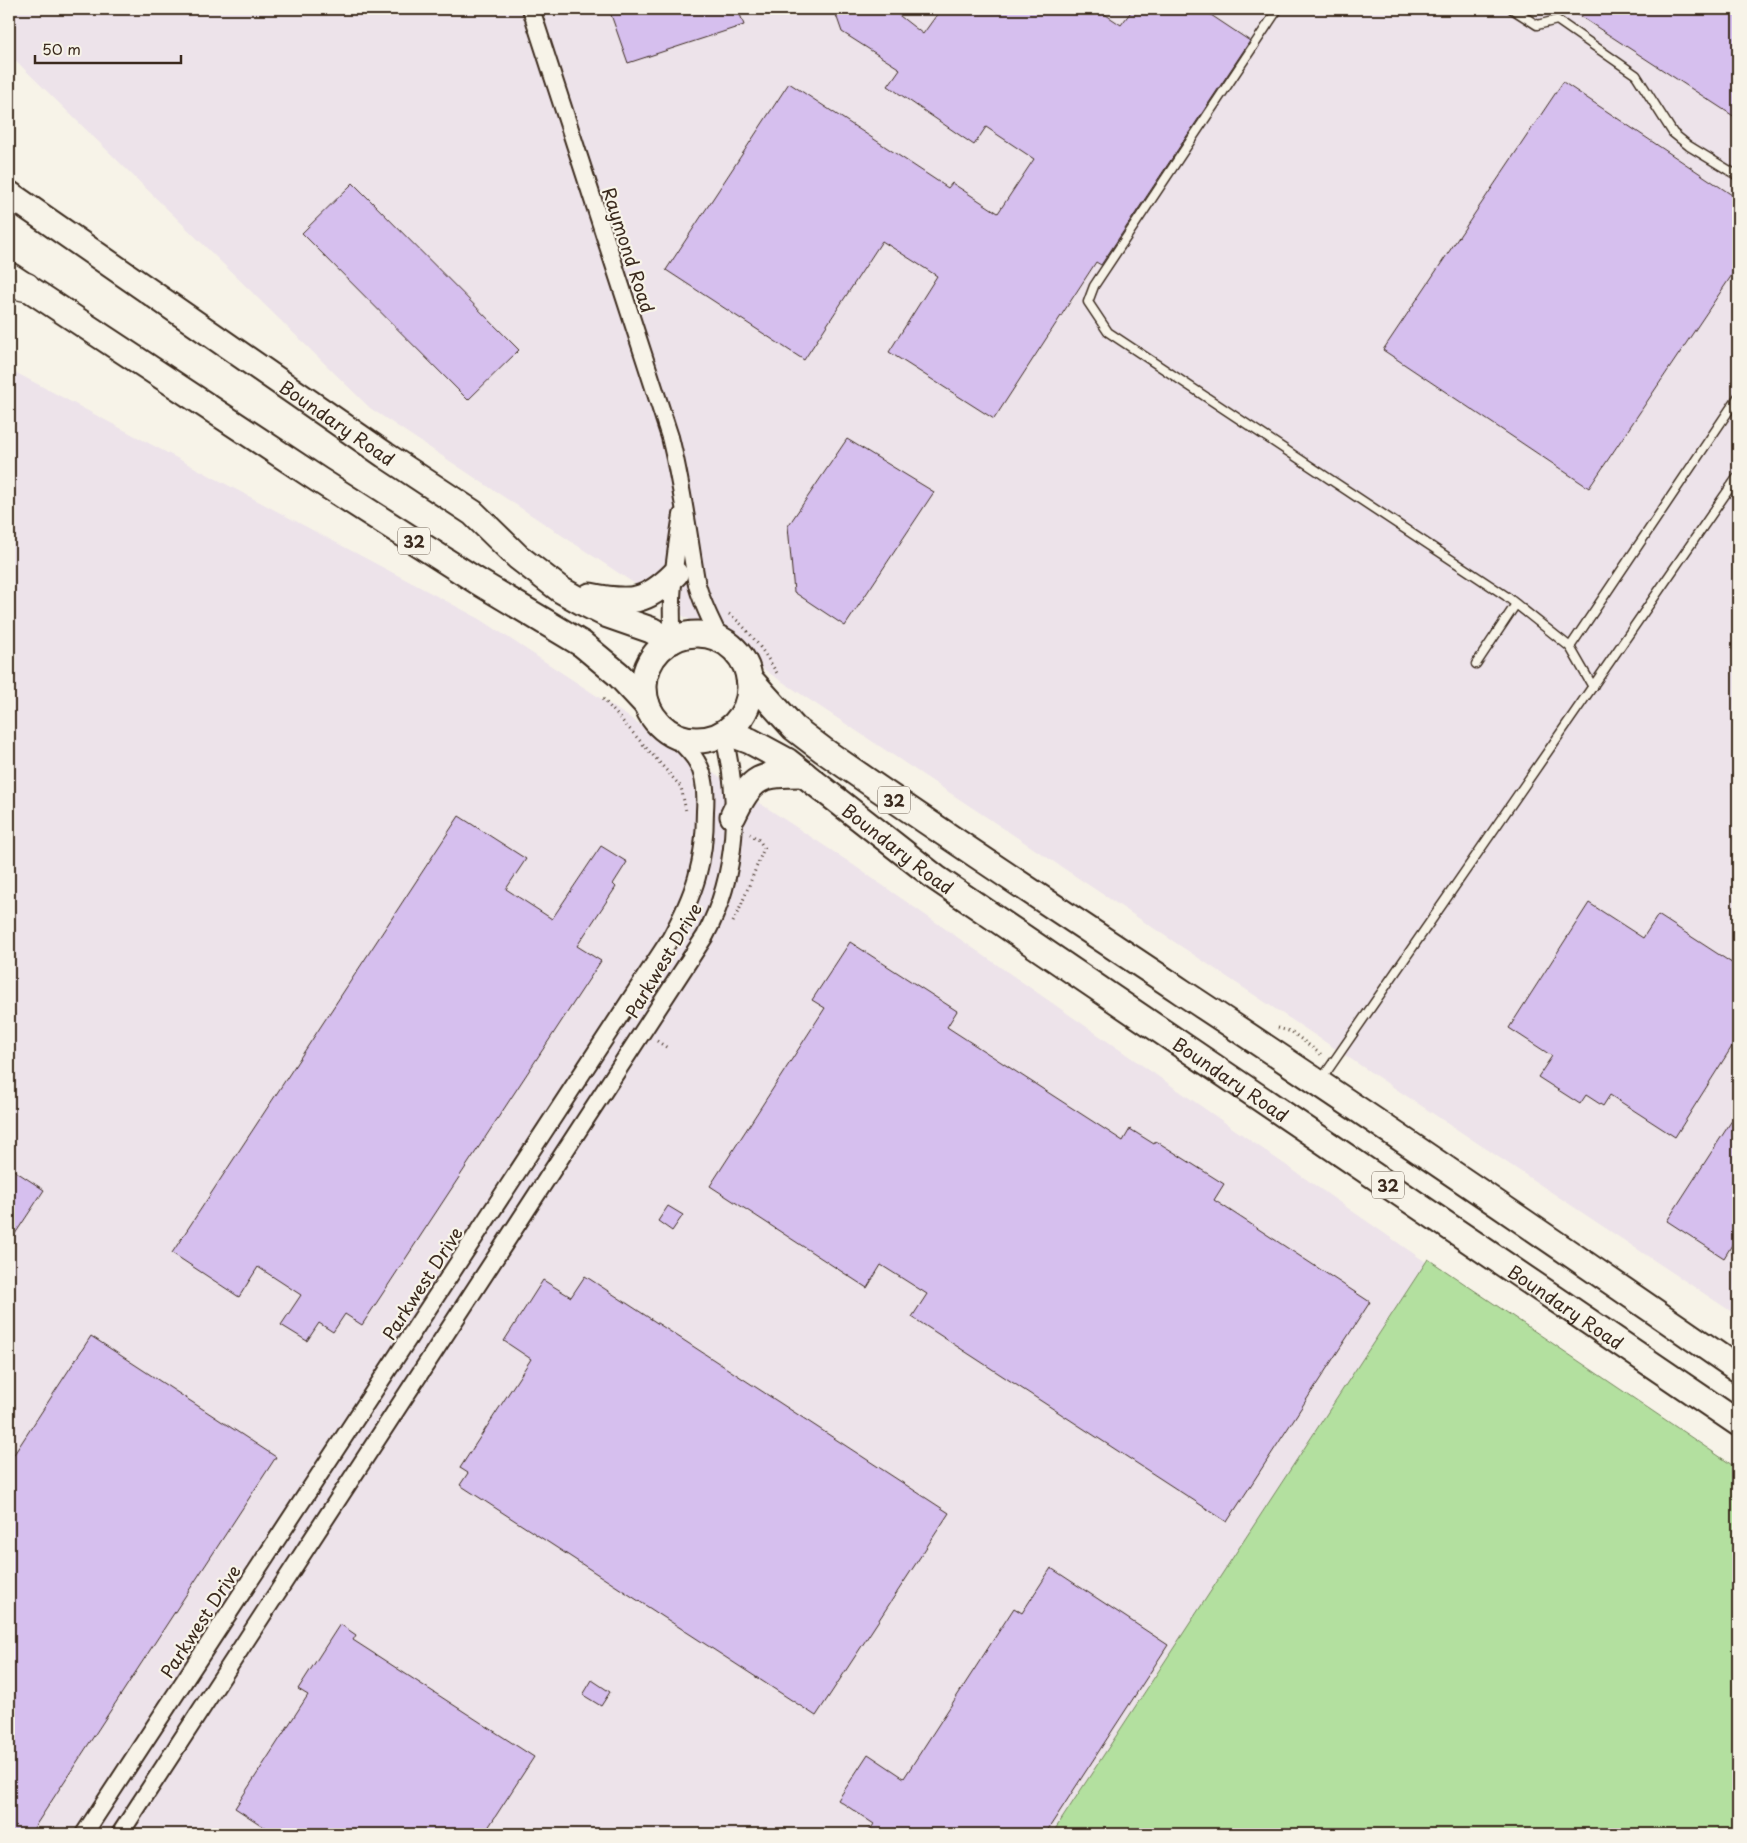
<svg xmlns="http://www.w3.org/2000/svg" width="1747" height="1843" font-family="'Playpen Sans',sans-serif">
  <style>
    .built { fill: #ede3ea }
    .green { fill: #b3e09f; stroke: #77855e }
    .building { fill: #d6bfee; stroke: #3b2a1e }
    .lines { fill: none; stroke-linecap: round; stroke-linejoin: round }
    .service-casing { stroke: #3b2a1e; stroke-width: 11 }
    .minor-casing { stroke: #3b2a1e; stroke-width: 20 }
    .primary-casing { stroke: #3b2a1e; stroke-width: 29 }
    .motorway-casing { stroke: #3b2a1e; stroke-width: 31 }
    .path { stroke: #3b2a1e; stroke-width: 3; stroke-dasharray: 1 4; stroke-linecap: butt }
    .service { stroke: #f7f3e8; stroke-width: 8 }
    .minor { stroke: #f7f3e8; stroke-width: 16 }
    .primary { stroke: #f7f3e8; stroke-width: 25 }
    .motorway { stroke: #f7f3e8; stroke-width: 28 }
    .labels { text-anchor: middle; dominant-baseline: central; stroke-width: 4.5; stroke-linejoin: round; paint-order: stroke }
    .shield { fill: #f7f3e8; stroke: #73665b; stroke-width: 1 }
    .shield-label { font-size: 16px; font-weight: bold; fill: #3b2a1e }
    .street-label { font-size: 18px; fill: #3b2a1e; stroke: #f7f3e8 }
  </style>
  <rect width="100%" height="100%" fill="#f7f3e8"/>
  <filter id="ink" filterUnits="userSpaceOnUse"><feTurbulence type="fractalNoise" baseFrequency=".02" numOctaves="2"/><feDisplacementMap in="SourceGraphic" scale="10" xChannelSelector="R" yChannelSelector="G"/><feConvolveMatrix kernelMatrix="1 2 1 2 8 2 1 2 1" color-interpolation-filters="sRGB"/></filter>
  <g filter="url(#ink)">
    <g class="built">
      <polygon points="12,9 1738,9 1738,1316 370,408 11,56"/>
      <polygon points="9,369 480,619 846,860 1430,1265 1058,1834 9,1834"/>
    </g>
    <polygon class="green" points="1428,1259 1738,1469 1738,1834 1052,1834"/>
    <g class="building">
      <polygon points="609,9 738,9 744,25 628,63"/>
      <polygon points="834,9 891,9 923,34 941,9 1097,9 1121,25 1133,9 1202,9 1250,41 1101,265 1096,262 994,419 889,352 937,276 882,241 804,360 666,270 789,83 948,188 952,183 998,213 1034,159 986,127 974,145 888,86 900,69 842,32"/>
      <polygon points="1569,9 1738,9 1738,119"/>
      <polygon points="1563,82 1738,199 1738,266 1589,488 1383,350"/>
      <polygon points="353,183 519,350 468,400 302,233"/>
      <polygon points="847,439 934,492 845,626 794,592 788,526"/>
      <polygon points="459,816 526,859 506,889 552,919 601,846 627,862 613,884 616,887 577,946 601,961 362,1325 345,1314 333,1332 319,1323 307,1341 281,1325 301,1295 258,1267 239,1297 172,1253"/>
      <polygon points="1589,903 1643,938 1658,915 1738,967 1738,1037 1675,1137 1610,1095 1603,1106 1586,1095 1580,1104 1538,1077 1552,1056 1509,1028"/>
      <polygon points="850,942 957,1011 947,1027 1123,1141 1130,1129 1154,1144 1156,1141 1224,1184 1214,1200 1370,1302 1227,1522 912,1317 927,1294 881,1265 867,1288 710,1186 825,1008 812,1000"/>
      <polygon points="1738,1111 1738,1235 1724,1258 1667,1221"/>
      <polygon points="9,1167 44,1190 9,1243"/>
      <polygon points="668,1206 683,1215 672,1231 658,1221"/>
      <polygon points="585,1276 949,1513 816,1716 460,1485 468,1473 460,1468 531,1359 504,1341 543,1280 571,1297"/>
      <polygon points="91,1336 276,1457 30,1834 9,1834 9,1462"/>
      <polygon points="1051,1568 1168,1645 1045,1834 867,1834 874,1824 838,1800 868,1754 904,1778 1014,1608 1022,1613"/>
      <polygon points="340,1624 356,1635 353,1640 534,1757 484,1834 275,1834 235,1808 308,1695 298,1689"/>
      <polygon points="592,1680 610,1692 601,1706 583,1695"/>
    </g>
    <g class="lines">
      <g class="service-casing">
        <g id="service">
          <polyline points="1278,9 1094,286 1088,302 1108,332 1506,596 1570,647 1593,687"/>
          <polyline points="1512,9 1537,25 1557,20 1636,75 1673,133 1689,146 1738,176"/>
          <polyline points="1570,647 1738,397"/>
          <polyline points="1476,664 1516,604"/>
          <polyline points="1321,1080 1738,476"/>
        </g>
      </g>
      <g class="minor-casing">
        <g id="minor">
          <path d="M531 9 670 437C682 484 688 532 696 580 700 601 712 621 720 640"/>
          <path d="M673 640C669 599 675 556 682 515"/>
          <path d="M84 1834 670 939C695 893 705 863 705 811 706 795 706 776 697 762 691 751 681 743 672 734"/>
          <path d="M120 1834 705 936C738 874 741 801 723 734"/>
        </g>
      </g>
      <g class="primary-casing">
        <g id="primary">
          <path id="s1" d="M9 194 385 455 473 513 518 557 561 590 586 604 608 615 651 630 671 641"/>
          <polyline points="10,276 319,480 477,581 582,644 618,674 647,705"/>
          <path d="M590 596C630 604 646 603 675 574"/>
          <circle cx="697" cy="687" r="53"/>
          <path d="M749 678 794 728 823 750C941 833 1062 912 1182 992 1369 1115 1554 1242 1738 1369"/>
          <path id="s2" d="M726 732 750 741 787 761 936 878 1738 1423"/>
          <path d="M733 816C752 775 761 774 804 774"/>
        </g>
      </g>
      <g class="motorway-casing">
        <polyline id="motorway" points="9,283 26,287"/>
      </g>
      <g class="path">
        <path d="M729 614C747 626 767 656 778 675"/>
        <polyline points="603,699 681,787 686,811"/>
        <polyline points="733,922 740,908 764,848 759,840 750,834"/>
        <polyline points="1278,1028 1292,1032 1323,1056"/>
        <polyline points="657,1041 669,1049"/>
      </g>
      <use href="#service" class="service"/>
      <use href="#minor" class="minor"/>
      <use href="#primary" class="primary"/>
      <use href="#motorway" class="motorway"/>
    </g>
  </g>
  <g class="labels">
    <g class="shield">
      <rect x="398" y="527.5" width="32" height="27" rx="4"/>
      <rect x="878" y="786.5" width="32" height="27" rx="4"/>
      <rect x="1372" y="1171.5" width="32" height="27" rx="4"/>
    </g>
    <g class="shield-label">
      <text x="414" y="541">32</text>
      <text x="894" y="800">32</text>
      <text x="1388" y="1185">32</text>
    </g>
    <g class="street-label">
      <text transform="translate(629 250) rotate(72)">Raymond Road</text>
      <text stroke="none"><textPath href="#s1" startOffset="400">Boundary Road</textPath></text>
      <text stroke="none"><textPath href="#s2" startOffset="209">Boundary Road</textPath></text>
      <text transform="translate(663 960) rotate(-59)">Parkwest Drive</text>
      <text stroke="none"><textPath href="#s2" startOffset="614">Boundary Road</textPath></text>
      <text transform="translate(422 1283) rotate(-57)">Parkwest Drive</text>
      <text stroke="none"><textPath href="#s2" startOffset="1019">Boundary Road</textPath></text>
      <text transform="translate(200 1621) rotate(-57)">Parkwest Drive</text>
    </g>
  </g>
  <rect width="1747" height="1843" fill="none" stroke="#f7f3e8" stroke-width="30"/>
  <rect x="15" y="15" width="1717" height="1813" fill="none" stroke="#3b2a1e" stroke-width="2" filter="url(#ink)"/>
  <path d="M35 55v8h146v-8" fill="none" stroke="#3b2a1e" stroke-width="2.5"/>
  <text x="42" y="55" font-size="15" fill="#3b2a1e" stroke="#f7f3e8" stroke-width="4" paint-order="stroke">50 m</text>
</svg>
